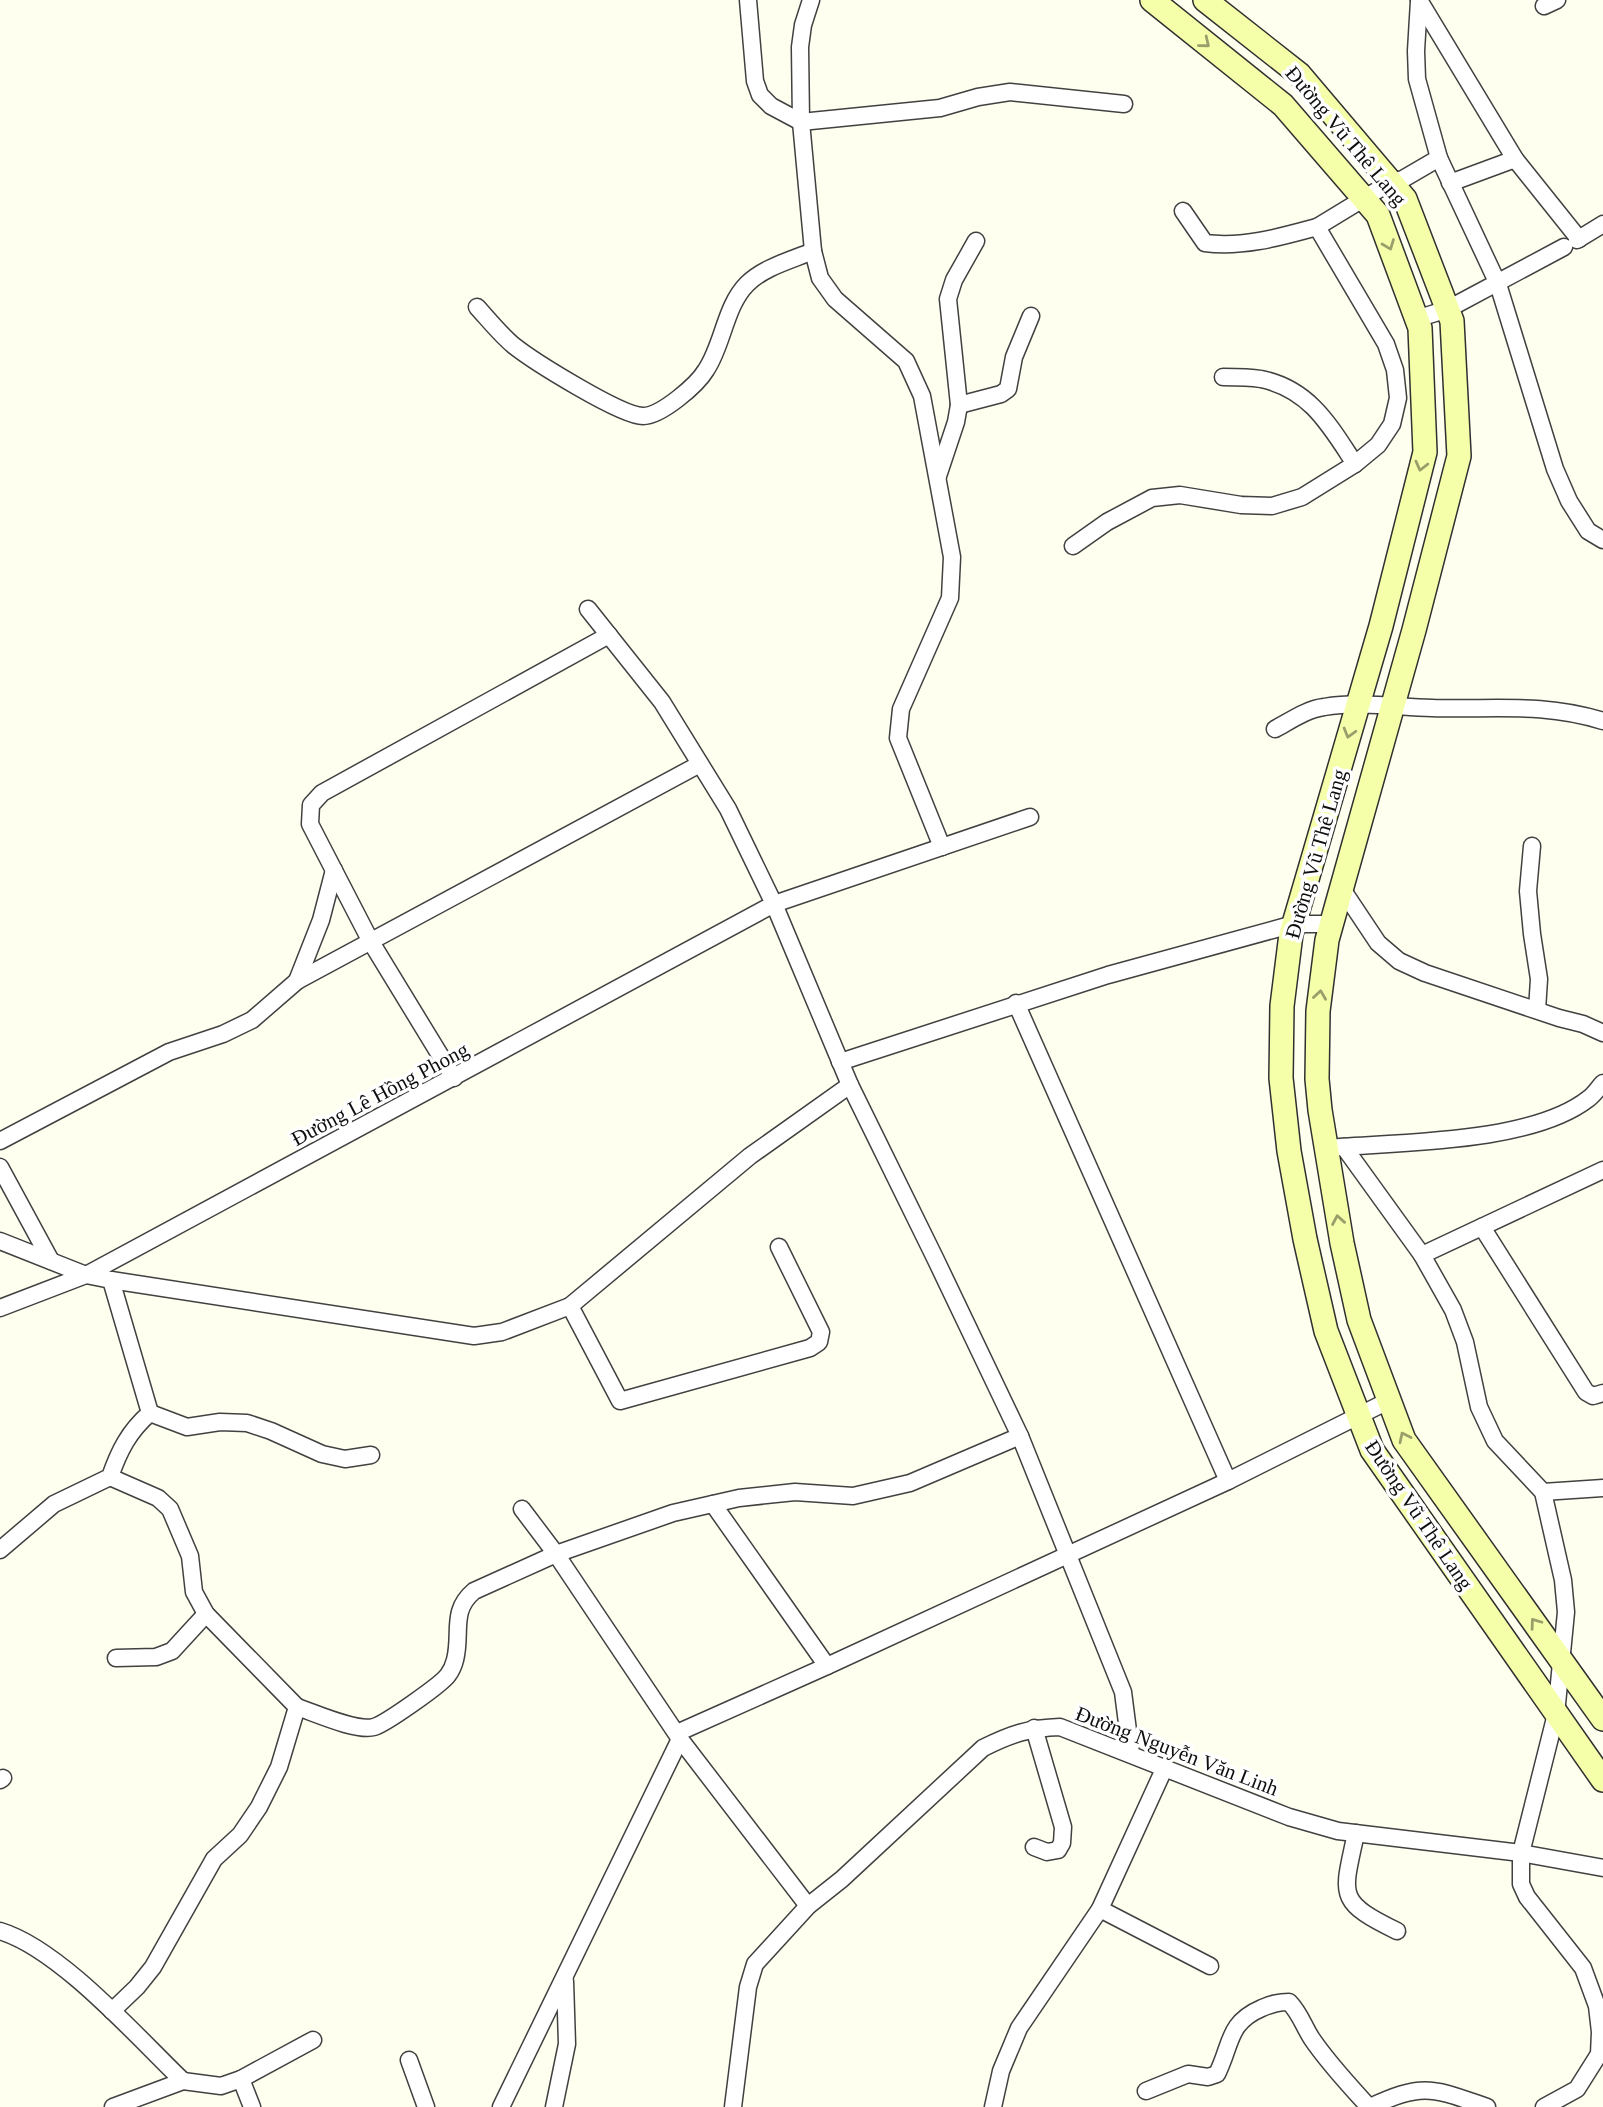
<svg xmlns="http://www.w3.org/2000/svg" width="1603" height="2107" font-family="Georgia,serif">
  <style>
    .lines { fill: none; stroke-linecap: round; stroke-linejoin: round }
    .street-casing { stroke: #414141; stroke-width: 19 }
    .secondary-casing { stroke: #303030; stroke-width: 26 }
    .street { stroke: #fff; stroke-width: 16 }
    .secondary { stroke: #f5ffa9; stroke-width: 23 }
    .oneway { stroke: #999f6b }
    .labels { text-anchor: middle; dominant-baseline: central; stroke-width: 7; stroke-linejoin: round; paint-order: stroke }
    .street-label { font-size: 21px; fill: #0e0e0e; stroke: #fff }
  </style>
  <rect width="100%" height="100%" fill="#feffee"/>
  <g class="lines">
    <g class="street-casing">
      <g id="street">
        <polyline points="748,0 755,81 760,95 771,106 801,122 940,108 978,97 1010,92 1124,104"/>
        <polyline points="811,0 803,25 800,47 801,122 813,251 820,278 835,299 906,361 922,396 952,557 950,598 901,709 898,738 942,847"/>
        <polyline points="1419,0 1515,159 1579,239"/>
        <polyline points="1544,6 1557,0"/>
        <polyline points="1439,158 1498,284 1555,469 1569,501 1588,531 1603,540"/>
        <polyline points="1450,183 1515,159"/>
        <path d="M1183 211 1205 243C1243 248 1280 237 1317 227"/>
        <polyline points="1577,240 1603,224"/>
        <path d="M477 307C488 319 500 334 513 345 533 361 621 416 643 416 661 416 697 385 706 370 723 345 725 306 747 284 764 267 792 260 813 251"/>
        <polyline points="1416,319 1448,309 1564,247"/>
        <path d="M1223 377C1235 377 1249 377 1261 379 1310 389 1330 426 1355 464"/>
        <polyline points="959,405 1001,394 1008,389 1014,357 1031,316"/>
        <polyline points="938,476 956,422 959,405 948,299 954,280 976,241"/>
        <polyline points="1073,546 1107,522 1152,498 1180,495 1241,505 1272,506 1302,497 1355,464 1378,445 1392,424 1398,398 1395,370 1386,344 1317,227 1391,182 1403,179 1439,158 1417,79 1416,51 1419,1"/>
        <path d="M1275 729C1290 721 1307 709 1324 707 1360 701 1396 707 1432 708 1492 710 1543 702 1603 721"/>
        <polyline points="1532,846 1528,891 1532,934 1539,979 1537,1010"/>
        <polyline points="1342,889 1378,943 1399,961 1425,973 1559,1018 1583,1024 1603,1033"/>
        <polyline points="297,981 321,920 334,870"/>
        <polyline points="1016,1003 1228,1481"/>
        <polyline points="840,1062 1108,975 1294,924 1332,924"/>
        <polyline points="454,1078 371,942 310,824 311,805 322,793 609,635"/>
        <polyline points="0,1141 169,1052 223,1034 252,1020 297,981 700,764"/>
        <polyline points="1344,1147 1422,1255"/>
        <path d="M1325 1148C1397 1142 1530 1144 1588 1099 1594 1095 1598 1088 1603 1083"/>
        <polyline points="0,1167 51,1261"/>
        <polyline points="1482,1227 1586,1392 1593,1396 1603,1393"/>
        <polyline points="0,1241 86,1275 111,1280 474,1336 502,1332 570,1306 750,1156 850,1085"/>
        <polyline points="570,1306 620,1401 810,1348 819,1342 821,1332 779,1247"/>
        <polyline points="0,1308 86,1275 774,904 1030,817"/>
        <polyline points="150,1413 187,1427 220,1422 247,1423 271,1431 322,1454 345,1459 371,1455"/>
        <polyline points="1020,1436 1123,1692 1131,1754"/>
        <polyline points="110,1477 158,1498 170,1509 190,1556 194,1592 206,1614 297,1707 279,1767 259,1807 240,1835 214,1859 153,1967 137,1987 112,2011"/>
        <polyline points="1543,1492 1603,1488"/>
        <polyline points="713,1504 827,1666"/>
        <polyline points="522,1509 556,1554 680,1739 808,1906"/>
        <path d="M0 1550 54 1504 110 1477C119 1451 129 1431 150 1413L111 1280"/>
        <polyline points="116,1658 156,1657 172,1651 206,1614"/>
        <path d="M297 1707C315 1713 357 1732 374 1727 385 1724 442 1684 448 1675 451 1671 454 1664 455 1660 462 1633 450 1611 474 1591L556 1554 673 1513 739 1498 795 1492 853 1496 910 1483 1020 1436 935 1258 850 1085 774 904 728 809 662 702 588 609"/>
        <polyline points="677,1733 827,1666 1228,1481 1390,1400"/>
        <polyline points="0,1780 3,1778"/>
        <path d="M1356 1833C1343 1895 1335 1901 1397 1931"/>
        <polyline points="1034,1847 1047,1852 1058,1850 1062,1843 1063,1827 1034,1728"/>
        <polyline points="1100,1909 1210,1966"/>
        <path d="M0 1931C60 1949 137 2037 183 2081"/>
        <polyline points="409,2060 426,2107"/>
        <polyline points="241,2079 252,2107"/>
        <path d="M1146 2091 1188 2074 1208 2077 1217 2074C1232 2044 1227 2023 1262 2008 1272 2004 1278 2002 1289 2002 1300 2013 1304 2027 1312 2039 1329 2064 1349 2085 1369 2107"/>
        <polyline points="113,2107 183,2081 221,2086 241,2079 313,2040"/>
        <polyline points="501,2107 680,1739"/>
        <polyline points="554,2107 567,2044 565,1981"/>
        <path d="M733 2107 748 1987 755 1964 808 1906 842 1879 983 1748C1011 1734 1029 1728 1060 1727L1289 1817 1338 1831 1521 1853 1603 1868"/>
        <polyline points="993,2107 1001,2071 1019,2028 1100,1909 1165,1767"/>
        <path d="M1370 2107C1424 2082 1432 2088 1487 2107"/>
        <polyline points="1544,2107 1577,2089 1599,2054 1600,2032 1597,2006 1583,1968 1527,1897 1521,1884 1521,1853 1556,1714 1566,1612 1563,1580 1543,1492 1495,1441 1479,1407 1465,1342 1453,1310 1422,1255 1603,1170"/>
      </g>
    </g>
    <g class="secondary-casing">
      <g id="secondary">
        <polyline points="1152,0 1283,105 1378,215 1420,328 1425,452 1381,626 1291,934 1282,1006 1281,1078 1289,1151 1305,1239 1326,1331 1372,1450 1603,1780"/>
        <polyline points="1205,0 1299,74 1405,199 1452,321 1459,456 1414,630 1327,940 1318,1011 1317,1079 1320,1110 1342,1243 1359,1320 1404,1440 1603,1719"/>
      </g>
    </g>
    <use href="#street" class="street"/>
    <use href="#secondary" class="secondary"/>
  </g>
  <defs><path id="oneway-chevron" d="M-2-3.5L2.5 0L-2 3.5" fill="none" stroke-width="1.6" stroke-linecap="round" stroke-linejoin="round" transform="scale(1.75)"/></defs>
  <g class="oneway">
    <use href="#oneway-chevron" transform="translate(1205 43) rotate(39)"/>
    <use href="#oneway-chevron" transform="translate(1389 245) rotate(69)"/>
    <use href="#oneway-chevron" transform="translate(1421 466) rotate(104)"/>
    <use href="#oneway-chevron" transform="translate(1349 733) rotate(106)"/>
    <use href="#oneway-chevron" transform="translate(1320 995) rotate(-82)"/>
    <use href="#oneway-chevron" transform="translate(1338 1220) rotate(-100)"/>
    <use href="#oneway-chevron" transform="translate(1404 1437) rotate(-116)"/>
    <use href="#oneway-chevron" transform="translate(1535 1623) rotate(-126)"/>
  </g>
  <g class="labels">
    <g class="street-label">
      <text transform="translate(1346 136) rotate(50)">Đường Vũ Thê Lang</text>
      <text transform="translate(1316 854) rotate(-74)">Đường Vũ Thê Lang</text>
      <text transform="translate(380 1094) rotate(-28)">Đường Lê Hồng Phong</text>
      <text transform="translate(1419 1515) rotate(56)">Đường Vũ Thê Lang</text>
      <text transform="translate(1177 1751) rotate(21)">Đường Nguyễn Văn Linh</text>
    </g>
  </g>
</svg>
